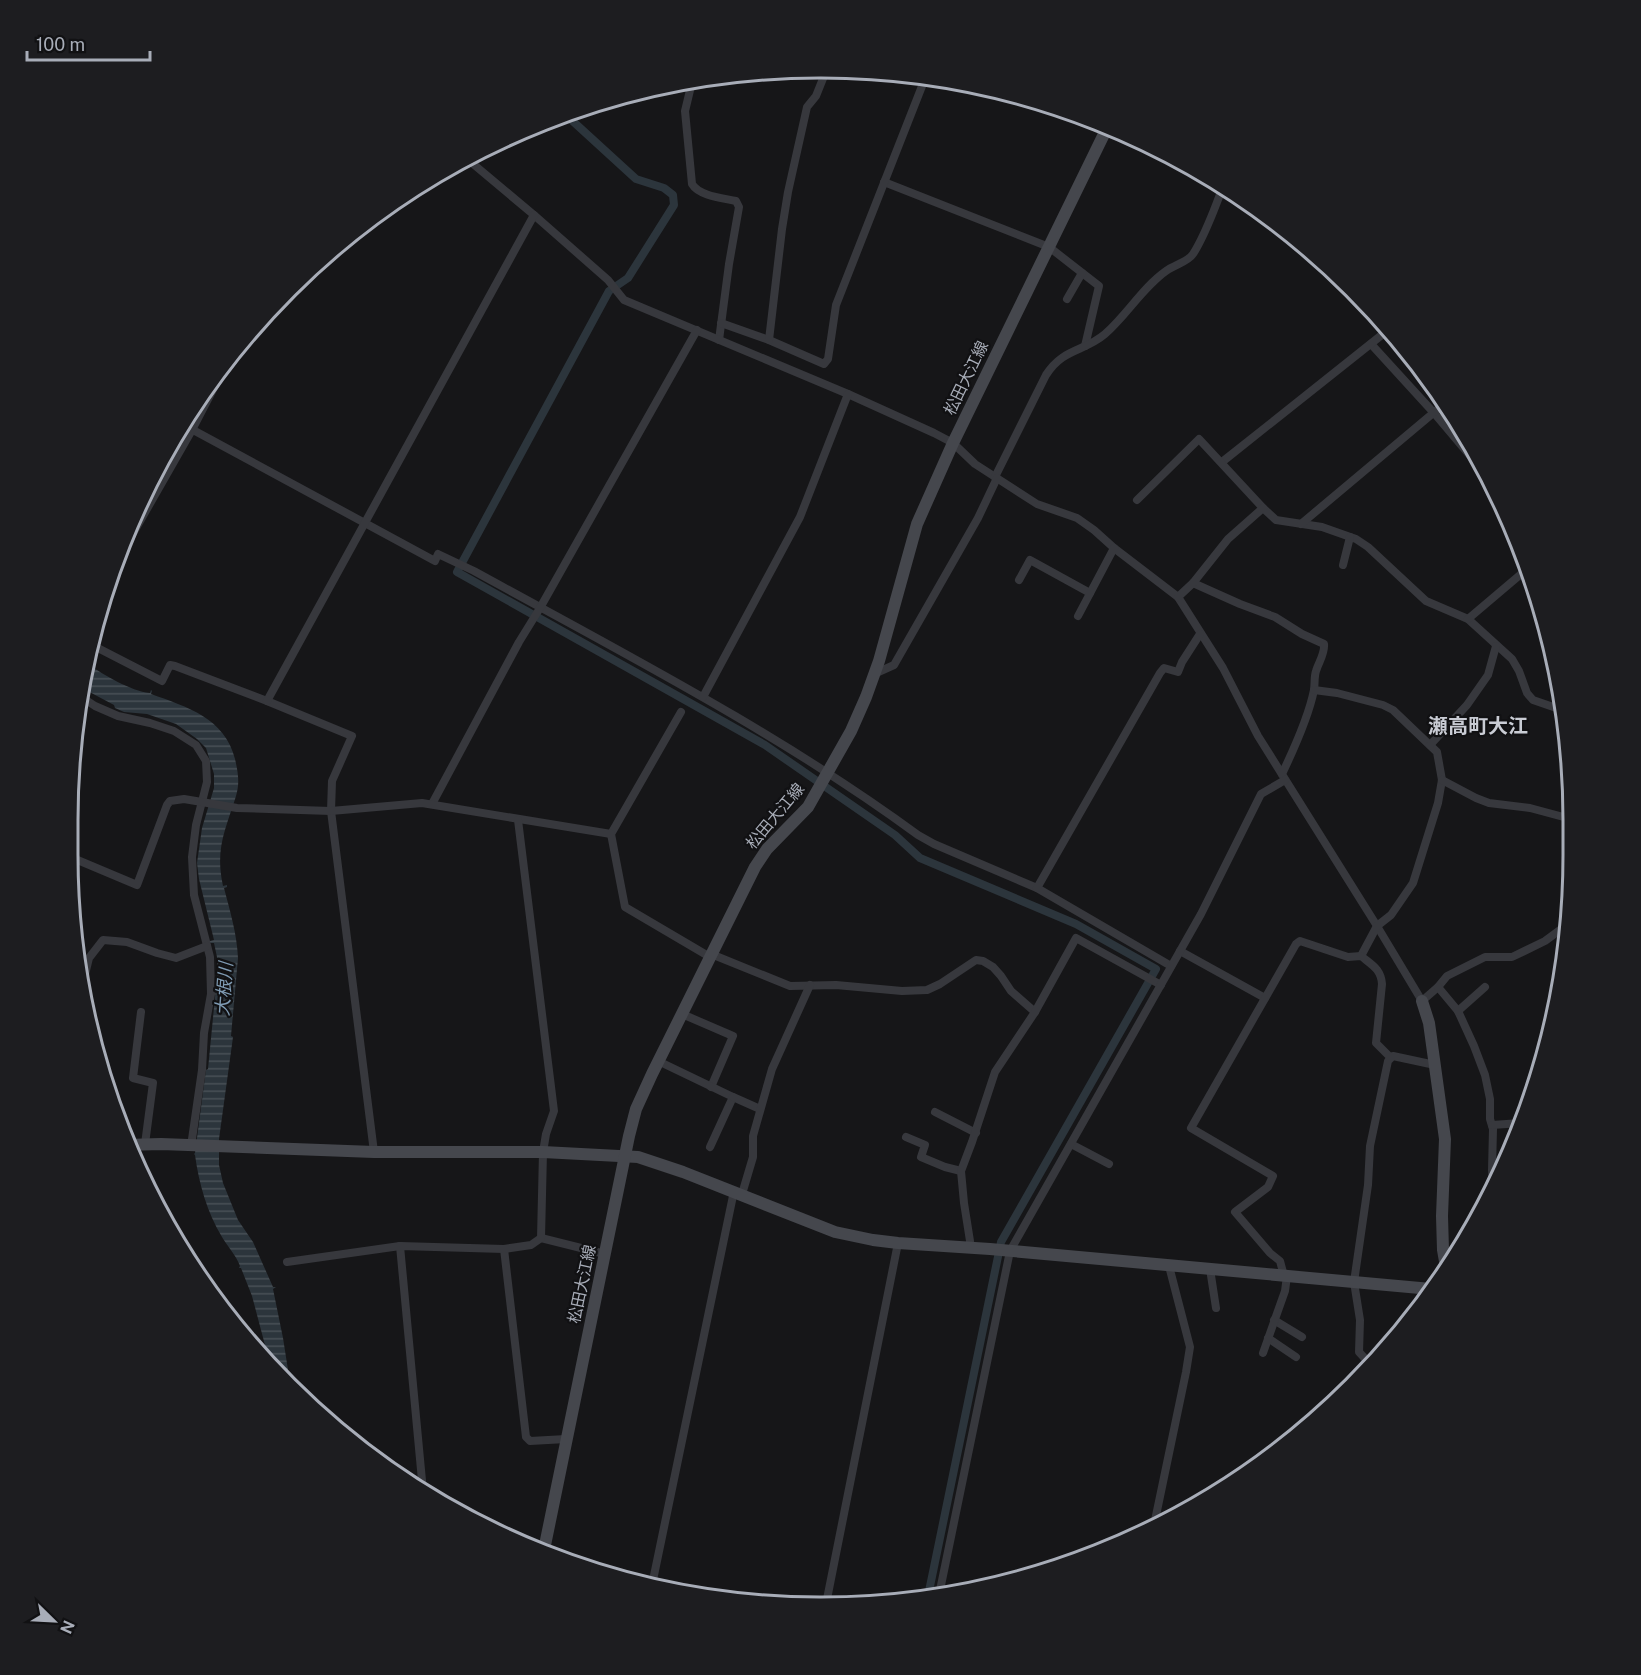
<svg xmlns="http://www.w3.org/2000/svg" width="1641" height="1675" font-family="'Public Sans','Noto Sans JP',sans-serif">
  <style>
    .water { fill: url(#water-rules) }
    .lines { fill: none; stroke-linecap: round; stroke-linejoin: round }
    .canal { stroke: #2c353c; stroke-width: 8 }
    .street { stroke: #37383d; stroke-width: 8 }
    .secondary { stroke: #45474d; stroke-width: 12 }
    .labels { text-anchor: middle; dominant-baseline: central; stroke-width: 4.5; stroke-linejoin: round; paint-order: stroke }
    .street-label { font-size: 16px; fill: #a8adb8; stroke: #111113 }
    .water-label { font-size: 18px; font-style: italic; fill: #7f9bb3; stroke: #111113 }
    .quarter-label { font-size: 20px; font-weight: bold; fill: #c9ccd4; stroke: #111113 }
    .rim { fill: none; stroke: #a8adb8; stroke-width: 3 }
  </style>
  <defs>
    <pattern id="water-rules" width="6" height="5" patternUnits="userSpaceOnUse" patternTransform="scale(1.5)"><rect width="6" height="5" fill="#2c353c"/><path d="M0 2.5h6" fill="none" stroke="#485056"/></pattern>
  </defs>
  <rect width="100%" height="100%" fill="#161618"/>
  <path class="water" d="M87 664C105 675 130 691 150 693L151 690 152 691 151 694C187 707 225 718 235 759 238 772 240 783 236 796 225 831 215 849 223 886L227 885V887L224 888C230 911 237 934 238 958L231 1036 233 1037 219 1139V1165L223 1183 238 1220 253 1242 273 1287H276L273 1289 283 1338 291 1389 270 1364 252 1296 241 1268H239L240 1266C236 1255 228 1247 222 1237 207 1212 199 1184 195 1155L194 1154 195 1153 206 1070 208 1069 217 977V957L214 943H210V941L214 940 199 879 197 863 202 828 214 788V774L206 748 197 739 176 724 147 714 124 712 115 708 114 705 82 688Z"/>
  <g class="lines">
    <polyline class="canal" points="566,115 636,179 664,188 673,195 674,205 628,278 609,291 457,572 765,745 895,835 920,858 1076,924 1156,969 1001,1242 928,1596"/>
    <g class="street">
      <path d="M692 82 685 111 692 184C699 196 723 198 736 201L739 207 729 264 719 340"/>
      <polyline points="466,158 534,215 608,280 624,300 848,394 934,433 953,443 975,464 1037,504 1077,518 1094,530 1114,548 1178,597 1223,668 1258,736 1377,926 1422,1001 1438,987 1447,976 1485,957 1512,957 1545,941 1568,924"/>
      <polyline points="884,182 1049,247 1099,286 1085,346"/>
      <polyline points="1067,299 1082,273"/>
      <polyline points="721,323 769,340 824,364 828,359 836,305 926,76"/>
      <polyline points="769,340 782,229 788,192 807,107 816,96 826,71"/>
      <polyline points="1371,344 1434,413 1493,483"/>
      <path d="M182 424 435 561 438 554 474 571C625 654 779 733 918 835L934 844 1037 888 1171 966"/>
      <polyline points="1222,462 1388,330"/>
      <path d="M995 477 1046 375C1063 348 1084 352 1105 334 1127 315 1142 288 1166 271 1174 265 1188 262 1193 254 1206 234 1214 209 1223 187"/>
      <polyline points="1137,500 1199,439 1263,508 1276,520 1322,527 1356,539 1368,547 1426,601 1468,619 1512,659 1519,671 1527,693 1533,700 1562,710"/>
      <polyline points="1301,524 1444,404"/>
      <polyline points="1343,565 1350,537"/>
      <polyline points="107,579 192,430 229,359"/>
      <polyline points="1019,580 1030,560 1090,593"/>
      <path d="M1193 583 1240 604 1275 617 1302 634 1324 644C1325 654 1319 661 1316 671 1314 677 1315 683 1314 690 1309 715 1293 751 1282 774"/>
      <polyline points="1178,597 1193,583 1228,539 1263,508"/>
      <polyline points="1078,616 1114,548"/>
      <polyline points="1468,619 1527,569"/>
      <polyline points="92,645 162,681 170,665 175,666 267,701 352,736 332,781 331,811 374,1152"/>
      <polyline points="874,674 894,665 978,518 997,478"/>
      <polyline points="1314,690 1337,693 1383,705 1393,710 1437,752 1442,780 1438,803 1413,883 1391,915 1377,926 1361,956"/>
      <polyline points="80,696 95,706 118,716 150,723 174,731 196,745 206,761 207,782 196,825 192,857 194,895 210,957 211,994 204,1033 202,1070 191,1146"/>
      <polyline points="703,697 800,517 848,394"/>
      <polyline points="267,701 534,215"/>
      <polyline points="681,712 611,834 625,907 710,957"/>
      <polyline points="1430,745 1467,705 1488,675 1496,646"/>
      <polyline points="1442,780 1476,798 1489,803 1530,808 1571,819"/>
      <polyline points="432,804 519,642 540,608 697,330"/>
      <polyline points="68,856 137,885 167,805 170,801 184,799 237,808 331,811 422,803 611,834"/>
      <polyline points="1037,888 1160,673 1164,668 1178,672 1182,662 1200,634"/>
      <polyline points="1180,951 1265,998"/>
      <polyline points="711,954 790,986 836,985 902,991 927,990 940,984 976,960 983,961 993,967 1001,976 1011,991 1035,1012"/>
      <polyline points="1438,987 1458,1011 1474,1046 1485,1075 1490,1099 1490,1119 1493,1129 1492,1170 1493,1186"/>
      <polyline points="81,991 89,958 103,940 127,942 157,953 176,958 207,946"/>
      <polyline points="1458,1011 1485,987"/>
      <polyline points="141,1012 133,1078 153,1083 145,1144"/>
      <polyline points="682,1014 733,1036 711,1087"/>
      <polyline points="658,1061 733,1097 710,1147"/>
      <polyline points="733,1097 760,1109"/>
      <polyline points="935,1112 976,1133"/>
      <polyline points="1492,1125 1521,1123"/>
      <polyline points="906,1137 925,1145 921,1157 945,1167 961,1171"/>
      <polyline points="1071,1144 1109,1164"/>
      <polyline points="742,1194 753,1157 753,1136 772,1069 810,985"/>
      <polyline points="157,1204 161,1204 164,1208 166,1217"/>
      <polyline points="541,1238 605,1254"/>
      <polyline points="400,1246 423,1491"/>
      <polyline points="969,1247 970,1241 964,1203 961,1171 972,1142 995,1072 1035,1012 1076,938 1161,985"/>
      <polyline points="504,1249 526,1437 530,1441 566,1439"/>
      <polyline points="287,1262 400,1246 504,1249 531,1245 541,1238 543,1152 546,1134 554,1111 518,820"/>
      <polyline points="1210,1269 1216,1308"/>
      <path d="M1284 1276 1280 1261 1270 1253 1235 1212 1268 1187 1273 1176 1191 1128 1296 944 1300 941 1348 957 1361 956C1372 965 1381 969 1382 984L1376 1043 1390 1057"/>
      <polyline points="1274,1320 1302,1337"/>
      <polyline points="1268,1338 1296,1357"/>
      <polyline points="1263,1353 1285,1291 1287,1276"/>
      <polyline points="1371,1365 1359,1352 1360,1320 1354,1282 1368,1185 1370,1146 1388,1061 1393,1056 1435,1065"/>
      <polyline points="1153,1530 1186,1372 1190,1347 1169,1266"/>
      <polyline points="652,1585 734,1191"/>
      <polyline points="939,1595 1010,1251 1201,914 1261,794 1285,780"/>
      <polyline points="826,1604 898,1243"/>
    </g>
    <g class="secondary">
      <polyline points="1422,1001 1429,1023 1445,1139 1442,1216 1443,1250 1446,1267"/>
      <polyline points="126,1145 161,1144 374,1152 543,1152 638,1157 683,1172 835,1232 873,1240 898,1243 990,1249 1431,1289"/>
      <polyline points="544,1550 629,1136 636,1109 652,1074 755,867 767,849 808,807 851,731 866,697 879,661 917,524 953,443 1107,128"/>
    </g>
  </g>
  <g class="labels">
    <g class="street-label">
      <text transform="translate(966 378) rotate(-64)">松田大江線</text>
      <text transform="translate(775 816) rotate(-50)">松田大江線</text>
      <text transform="translate(582 1284) rotate(-78)">松田大江線</text>
    </g>
    <g class="water-label">
      <text transform="translate(224 989) rotate(-86)">大根川</text>
    </g>
    <g class="quarter-label">
      <text x="1478" y="726">瀬高町大江</text>
    </g>
  </g>
  <path d="M0 0H1641V1675H0ZM820 78H821A742 742 0 0 1 1563 820V855A742 742 0 0 1 821 1597H820A742 742 0 0 1 78 855V820A742 742 0 0 1 820 78Z" fill="#1d1d20" fill-rule="evenodd"/>
  <path class="rim" d="M820 78H821A742 742 0 0 1 1563 820V855A742 742 0 0 1 821 1597H820A742 742 0 0 1 78 855V820A742 742 0 0 1 820 78Z"/>
  <g transform="translate(54 1621) rotate(114)" stroke="#111113" stroke-width="4.5" paint-order="stroke">
  <path d="M0-4.5L10 22L0 15L-10 22Z" fill="#a8adb8"/>
  <text y="-9" font-size="16" font-weight="bold" text-anchor="middle" fill="#a8adb8">N</text>
  </g>
  <path d="M27 51v9h123v-9" fill="none" stroke="#a8adb8" stroke-width="3"/>
  <text x="36" y="51" font-size="18" fill="#a8adb8" stroke="#111113" stroke-width="4.5" paint-order="stroke">100 m</text>
</svg>
